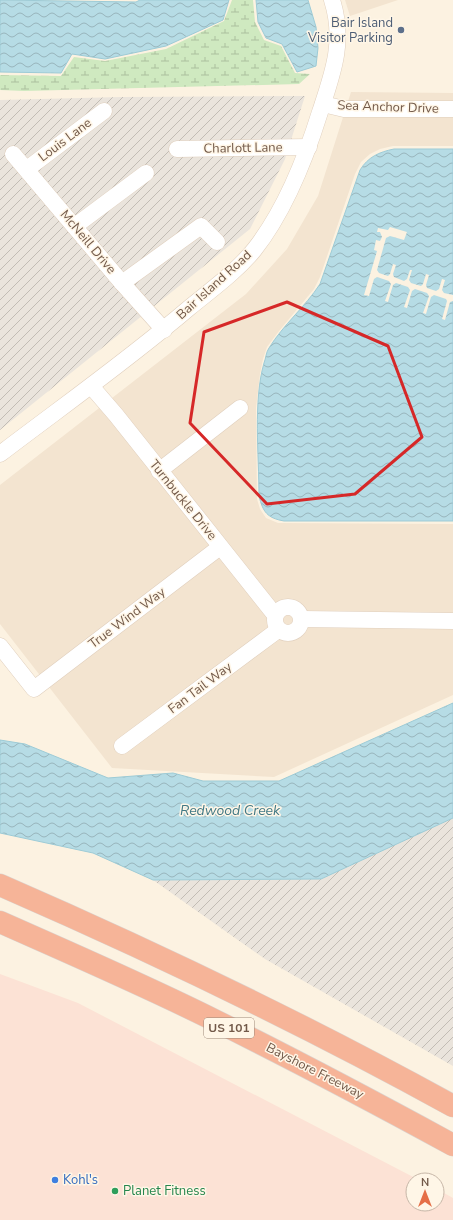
<svg xmlns="http://www.w3.org/2000/svg" width="453" height="1220" font-family="'Nunito Sans',sans-serif">
  <style>
    .residential { fill: #f3e4d0 }
    .commercial { fill: #fce2d5 }
    .industrial { fill: url(#industrial-furrows) }
    .wetland { fill: url(#wetland-marsh) }
    .water { fill: url(#water-waves); stroke: #9dcbd6 }
    .pier { fill: #fcf2e1 }
    .lines { fill: none; stroke-linecap: round; stroke-linejoin: round }
    .minor-casing { stroke: #e0cfbd; stroke-width: 17 }
    .highway-casing { stroke: #dad4d0; stroke-width: 23 }
    .minor { stroke: #fff; stroke-width: 16 }
    .highway { stroke: #f6b498; stroke-width: 22 }
    .marked { fill: none; stroke: #d62828; stroke-width: 3; stroke-linejoin: round }
    .service-dot { fill: #5c6f8a; stroke: #fff6e7; stroke-width: 1.5 }
    .shop-dot { fill: #3f7fe0; stroke: #fff6e7; stroke-width: 1.5 }
    .leisure-dot { fill: #2e9e5b; stroke: #fff6e7; stroke-width: 1.5 }
    .labels { text-anchor: middle; dominant-baseline: central; stroke-width: 3; stroke-linejoin: round; paint-order: stroke }
    .shield { fill: #fff6e7; stroke: #9c8878; stroke-width: 1 }
    .shield-label { font-size: 12px; font-weight: bold; fill: #725949 }
    .service-label { font-size: 13px; fill: #4e5e75; stroke: #fff6e7; text-anchor: end }
    .street-label { font-size: 13px; fill: #725949; stroke: #fff6e7 }
    .shop-label { font-size: 13px; fill: #366cbe; stroke: #fff6e7; text-anchor: start }
    .leisure-label { font-size: 13px; fill: #27864d; stroke: #fff6e7; text-anchor: start }
    .water-label { font-size: 14px; font-style: italic; fill: #427985; stroke: #fff6e7 }
  </style>
  <defs>
    <pattern id="industrial-furrows" width="10" height="10" patternUnits="userSpaceOnUse"><rect width="10" height="10" fill="#eae4dc"/><path d="M-1 1l2-2M0 10L10 0M9 11l2-2" fill="none" stroke="#c2bcb4"/></pattern>
    <pattern id="wetland-marsh" width="20" height="14" patternUnits="userSpaceOnUse"><rect width="20" height="14" fill="#cfe9c0"/><path d="M1 5h8M5 5V1M11 12h8M15 12V8" fill="none" stroke="#acc09e"/></pattern>
    <pattern id="water-waves" width="16" height="10" patternUnits="userSpaceOnUse"><rect width="16" height="10" fill="#b6dce5"/><path d="M0 5q4-4 8 0t8 0" fill="none" stroke="#98b5bc"/></pattern>
  </defs>
  <rect width="100%" height="100%" fill="#fcf2e1"/>
  <g class="residential">
    <polygon points="345,0 398,0 350,16"/>
    <polygon points="351,92 453,93 453,146 393,146 380,149 370,154 361,162 355,174 320,277 314,289 279,331 267,347 263,359 260,374 256,408 257,499 260,509 266,518 278,523 453,524 453,695 274,777 112,768 0,624 0,485 246,294 287,249 318,196"/>
  </g>
  <polygon class="commercial" points="0,974 78,1003 419,1180 413,1180 413,1204 437,1204 437,1189 453,1198 453,1220 0,1220"/>
  <g class="industrial">
    <polygon points="305,96 285,159 250,229 0,430 0,100 121,97"/>
    <polygon points="453,818 453,1066 265,959 153,880 321,879"/>
  </g>
  <polygon class="wetland" points="232,0 253,0 255,22 264,40 281,46 295,73 310,74 299,84 24,91 0,90 0,75 61,76 74,57 105,61 166,49 224,21"/>
  <g class="water">
    <polygon points="0,0 136,2 140,0 229,0 223,20 166,46 105,59 72,54 61,73 0,72"/>
    <polygon points="256,0 308,0 316,27 318,48 316,66 297,72 282,44 266,38 258,22"/>
    <path d="M394 149H453V521H284C267 518 263 512 259 496 259 455 253 401 264 363 266 358 266 352 269 348 283 325 305 307 320 284L360 170C368 157 379 152 394 149Z"/>
    <polygon points="453,703 453,818 321,879 153,880 93,853 0,833 0,740 25,744 108,778 173,773 203,781 279,781"/>
  </g>
  <polygon class="pier" points="390,227 407,232 404,240 390,236 386,238 377,270 379,273 388,276 390,274 393,264 396,265 393,274 394,277 404,281 407,279 410,270 412,270 409,280 411,283 421,286 423,284 426,274 429,275 426,285 427,288 436,291 439,289 442,279 445,280 442,290 444,293 453,295 453,301 450,302 445,320 442,319 447,301 446,299 434,295 431,297 426,314 423,313 429,296 427,293 415,289 412,291 407,308 404,307 410,290 408,287 396,283 393,285 388,302 385,301 391,284 389,281 377,277 374,279 369,296 364,295 377,251 374,250 376,240 380,241 382,237 380,232 377,232 378,228 388,230"/>
  <g class="lines">
    <g class="minor-casing">
      <g id="minor">
        <polyline points="323,104 344,109 453,109"/>
        <polyline points="177,149 309,147"/>
        <polyline points="13,154 122,283 164,330"/>
        <polyline points="27,169 104,111"/>
        <polyline points="75,226 146,173"/>
        <polyline points="122,283 201,226 217,242"/>
        <polyline points="91,386 116,415 275,615"/>
        <path d="M0 454C63 406 128 360 189 308 211 290 236 272 254 250 284 212 306 157 320 112 333 73 345 41 332 0"/>
        <polyline points="159,471 240,408"/>
        <circle cx="288" cy="620" r="13"/>
        <polyline points="302,619 453,621"/>
        <polyline points="0,646 34,689 220,547"/>
        <polyline points="122,746 278,630"/>
      </g>
    </g>
    <g class="highway-casing">
      <g id="highway">
        <path d="M0 885C154 952 306 1025 453 1106"/>
        <path d="M0 922C72 954 144 985 214 1020 295 1060 374 1102 453 1145"/>
      </g>
    </g>
    <use href="#minor" class="minor"/>
    <use href="#highway" class="highway"/>
  </g>
  <path class="marked" d="M287 302 388 346 422 437 355 494 267 504 190 423 204 332Z"/>
  <circle class="service-dot" cx="401" cy="30" r="4"/>
  <circle class="shop-dot" cx="55" cy="1180" r="4"/>
  <circle class="leisure-dot" cx="115" cy="1191" r="4"/>
  <g class="labels">
    <rect class="shield" x="204" y="1018" width="50" height="20" rx="3"/>
    <g class="shield-label">
      <text x="229" y="1028">US 101</text>
    </g>
    <g class="service-label">
      <text x="393" y="23">Bair Island<tspan x="393" dy="15">Visitor Parking</tspan></text>
    </g>
    <g class="street-label">
      <text transform="translate(388 107) rotate(2)">Sea Anchor Drive</text>
      <text transform="translate(65 140) rotate(-37)">Louis Lane</text>
      <text transform="translate(243 148) rotate(-1)">Charlott Lane</text>
      <text transform="translate(88 242) rotate(50)">McNeill Drive</text>
      <text transform="translate(214 285) rotate(-42)">Bair Island Road</text>
      <text transform="translate(183 500) rotate(51)">Turnbuckle Drive</text>
      <text transform="translate(127 618) rotate(-37)">True Wind Way</text>
      <text transform="translate(200 688) rotate(-37)">Fan Tail Way</text>
      <text transform="translate(315 1071) rotate(27)">Bayshore Freeway</text>
    </g>
    <g class="shop-label">
      <text x="63" y="1180">Kohl's</text>
    </g>
    <g class="leisure-label">
      <text x="123" y="1191">Planet Fitness</text>
    </g>
    <g class="water-label">
      <text x="230" y="810">Redwood Creek</text>
    </g>
  </g>
  <g transform="translate(425 1192)"><circle r="19" fill="#fff6e7" stroke="#c7b7a8"/>
  <path d="M0-3L7 15L0 10L-7 15Z" fill="#e56f47"/>
  <text y="-6" font-size="11" font-weight="bold" text-anchor="middle" fill="#725949">N</text>
  </g>
</svg>
